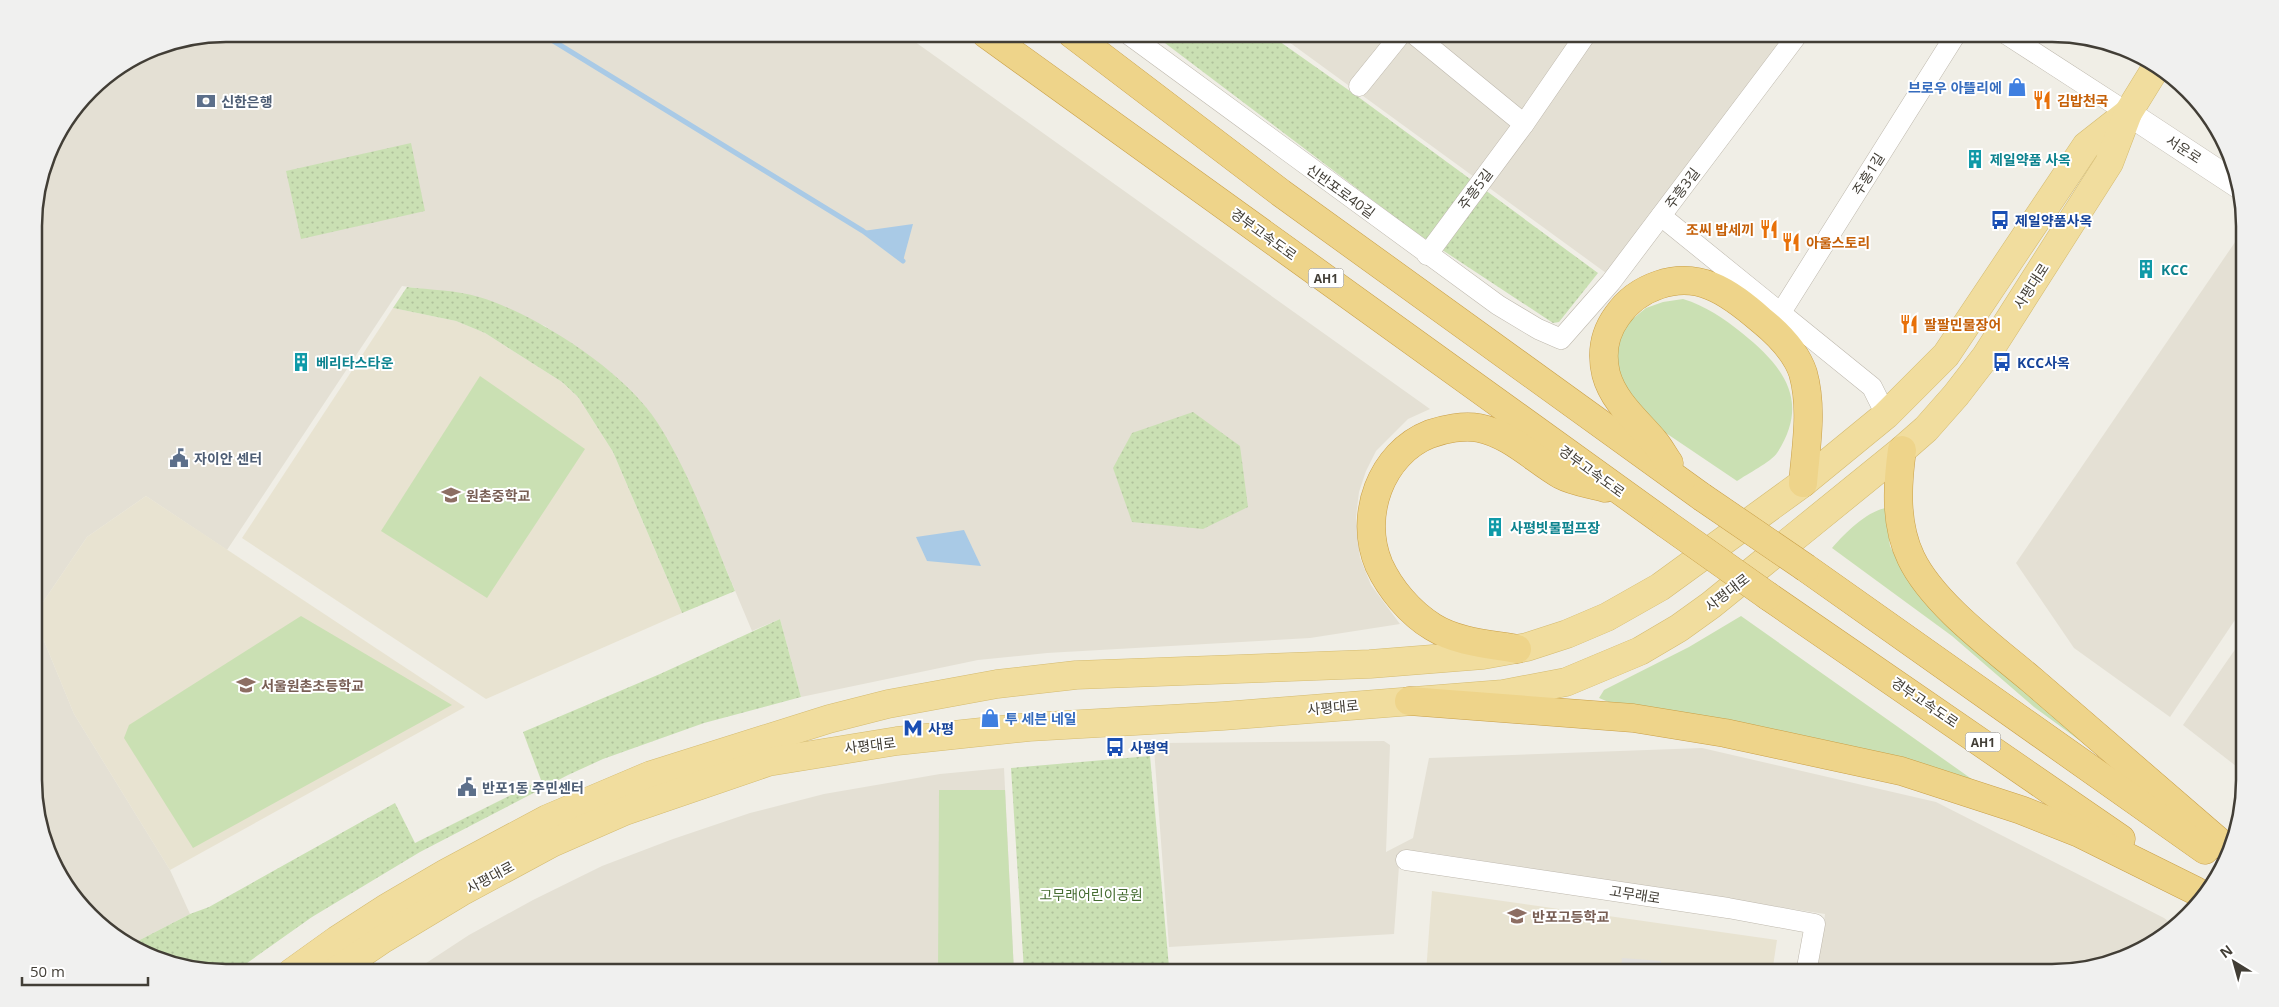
<svg xmlns="http://www.w3.org/2000/svg" width="2279" height="1007" font-family="'Open Sans','Noto Sans KR',sans-serif">
  <style>
    .residential { fill: #e4e0d4 }
    .education { fill: #e8e3d1 }
    .grass { fill: #cae0b3 }
    .park { fill: url(#park-dots) }
    .parking { fill: #e2e0dd }
    .water { fill: #a9cae6 }
    .lines { fill: none; stroke-linecap: round; stroke-linejoin: round }
    .stream { stroke: #a9cae6; stroke-width: 5 }
    .minor-casing { stroke: #beb8ad; stroke-width: 21 }
    .tertiary-casing { stroke: #beb8ad; stroke-width: 26 }
    .primary-casing { stroke: #d4bb70; stroke-width: 29 }
    .trunk-casing { stroke: #c99f47; stroke-width: 29 }
    .minor { stroke: #fff; stroke-width: 20 }
    .tertiary { stroke: #fff; stroke-width: 25 }
    .primary { stroke: #f1dd9e; stroke-width: 28 }
    .trunk { stroke: #eed48a; stroke-width: 28 }
    .trunk-bridge-casing { stroke: #c99f47; stroke-width: 29; stroke-linecap: butt }
    .trunk-bridge { stroke: #eed48a; stroke-width: 28 }
    .labels { text-anchor: middle; dominant-baseline: central; stroke-width: 4; stroke-linejoin: round; paint-order: stroke }
    .shield { fill: #fff; stroke: #7b7872; stroke-width: 1 }
    .shield-label { font-size: 12px; font-weight: bold; fill: #423e36 }
    .shop-label { font-size: 14px; font-weight: bold; fill: #366cbe; stroke: #fff; text-anchor: end }
    .food-label { font-size: 14px; font-weight: bold; fill: #c56008; stroke: #fff; text-anchor: start }
    .service-label { font-size: 14px; font-weight: bold; fill: #4e5e75; stroke: #fff; text-anchor: start }
    .street-label { font-size: 14px; fill: #423e36; stroke: #fff }
    .culture-label { font-size: 14px; font-weight: bold; fill: #0d838f; stroke: #fff; text-anchor: start }
    .transit-label { font-size: 14px; font-weight: bold; fill: #164399; stroke: #fff; text-anchor: start }
    .education-label { font-size: 14px; font-weight: bold; fill: #785e54; stroke: #fff; text-anchor: start }
    .park-label { font-size: 14px; fill: #456c31; stroke: #fff }
    .rim { fill: none; stroke: #423e36; stroke-width: 2.5 }
  </style>
  <defs>
    <pattern id="park-dots" width="8" height="8" patternUnits="userSpaceOnUse" patternTransform="scale(1.25)"><rect width="8" height="8" fill="#cae0b3"/><path d="M2 2h.1M6 6h.1" fill="none" stroke="#afc19b" stroke-width="1.8" stroke-linecap="round"/></pattern>
  </defs>
  <rect width="100%" height="100%" fill="#f0eee6"/>
  <g class="residential">
    <polygon points="227,34 904,34 1430,409 1408,419 1376,451 1366,471 1359,492 1356,517 1360,558 1371,585 1400,624 1310,638 1047,653 978,660 801,697 780,619 752,631 697,500 656,421 639,400 606,370 545,326 478,297 402,286 227,550 146,496 87,537 35,614 34,214 54,142 99,82 153,48"/>
    <polygon points="1278,34 1786,34 1606,273"/>
    <polygon points="2244,229 2245,605 2170,717 2074,648 2016,563"/>
    <polygon points="35,619 74,714 170,870 190,914 130,945 110,934 74,898 49,854 35,806"/>
    <polygon points="2245,635 2245,773 2183,725"/>
    <polygon points="1384,741 1390,745 1386,852 1413,838 1429,758 1702,748 1936,802 2164,918 2176,927 2169,934 2114,963 2064,973 1817,973 1825,914 1419,851 1399,866 1394,934 1169,947 1154,749 1162,743"/>
    <polygon points="1004,768 1014,973 411,973 469,935 533,900 602,866 673,839 750,813 824,794 940,774"/>
  </g>
  <g class="education">
    <polygon points="393,308 456,321 485,333 562,382 578,397 613,452 682,613 486,699 242,538"/>
    <polygon points="146,496 465,707 170,870 74,714 35,619 35,614 87,537"/>
    <polygon points="1432,891 1777,940 1772,973 1426,973"/>
    <polygon points="1372,969 1372,973 1208,973"/>
  </g>
  <g class="grass">
    <path d="M1683 299C1706 306 1723 318 1742 333 1783 366 1811 401 1777 453 1771 462 1747 474 1737 481L1654 425 1635 409 1617 375V354L1620 336 1630 321 1646 308 1663 302Z"/>
    <polygon points="480,376 585,449 487,598 381,531"/>
    <path d="M1885 508 1890 546 1903 572 2094 751 2034 707 1952 636 1832 548C1846 532 1865 513 1885 508Z"/>
    <polygon points="301,616 452,705 193,848 124,738 129,725"/>
    <polygon points="1741,616 2000,799 1630,711 1599,698 1604,690 1689,647"/>
    <polygon points="939,790 1005,790 1014,973 938,973"/>
  </g>
  <g class="park">
    <polygon points="1153,34 1269,34 1357,96 1598,273 1559,322 1553,323 1412,230"/>
    <polygon points="411,143 425,211 301,239 286,171"/>
    <path d="M407 287C430 290 457 290 479 297 536 314 624 371 657 422 690 473 711 534 735 591L682 613 613 452 578 397 562 382 485 333 456 321 393 308Z"/>
    <polygon points="1193,412 1240,446 1248,507 1203,529 1132,522 1113,468 1132,433"/>
    <polygon points="780,619 801,697 704,723 603,759 568,775 420,852 312,917 233,973 153,959 130,945 190,914 209,907 395,803 415,843 541,780 523,732 660,674"/>
    <polygon points="1150,756 1169,967 1024,971 1011,768"/>
  </g>
  <polygon class="parking" points="1622,958 1661,961 1660,973 1621,973"/>
  <g class="water">
    <polygon points="913,224 903,261 863,231"/>
    <polygon points="964,530 981,566 927,561 916,537"/>
  </g>
  <g class="lines">
    <polyline class="stream" points="542,34 863,231 903,261"/>
    <g class="minor-casing">
      <g id="minor">
        <polyline points="1128,34 1498,305 1538,329 1561,339 1611,282 1798,34"/>
        <polyline points="1414,34 1524,124"/>
        <polyline points="2006,34 2128,113"/>
        <polyline points="1359,86 1401,34"/>
        <polyline points="1661,216 1872,387 1886,415"/>
        <polyline points="1427,255 1524,124 1586,34"/>
        <polyline points="1780,314 1956,34"/>
        <polyline points="1406,860 1728,908 1815,924 1806,973"/>
      </g>
    </g>
    <g class="tertiary-casing">
      <polyline id="tertiary" points="2128,113 2239,186"/>
    </g>
    <g class="primary-casing">
      <g id="primary">
        <polyline points="291,973 337,940 388,907 446,873 547,819 651,775 829,719 888,704 997,684 1076,675 1370,664 1483,655 1527,647 1567,634 1607,617 1660,587 1803,483 1886,415 1946,355 2086,146 2128,113"/>
        <polyline points="333,973 383,939 461,892 552,843 625,811 768,762 897,741 1029,727 1223,716 1503,694 1566,682 1640,651 1679,628 1711,605 1902,450 1926,429 1956,395 1986,356 2109,163 2128,113 2157,66"/>
      </g>
    </g>
    <g class="trunk-casing">
      <g id="trunk">
        <polyline points="986,34 1665,523"/>
        <polyline points="1072,34 1281,193 1702,497"/>
        <path d="M1902 450C1897 486 1895 525 1911 558 1933 604 1994 648 2033 681 2099 738 2165 795 2231 852"/>
        <path d="M1669 463C1664 456 1660 448 1654 441 1637 421 1613 401 1606 374 1601 353 1604 334 1617 316 1637 287 1677 272 1711 286 1729 293 1746 307 1761 320 1777 333 1796 352 1803 373 1813 409 1806 446 1803 483"/>
        <polyline points="1806,568 2205,850"/>
        <polyline points="1768,596 2121,839"/>
        <path d="M1517 649C1489 644 1457 642 1433 627 1410 613 1390 589 1379 565 1358 516 1381 453 1430 434 1444 429 1464 425 1479 428 1510 434 1535 460 1561 475 1574 482 1591 484 1605 488"/>
        <polyline points="1409,701 1633,718 1725,733 1901,771 2021,810 2079,833 2196,891"/>
      </g>
    </g>
    <use href="#minor" class="minor"/>
    <use href="#tertiary" class="tertiary"/>
    <use href="#primary" class="primary"/>
    <use href="#trunk" class="trunk"/>
    <g class="trunk-bridge-casing">
      <g id="trunk-bridge">
        <polyline points="1702,497 1806,568"/>
        <polyline points="1665,523 1768,596"/>
      </g>
    </g>
    <use href="#trunk-bridge" class="trunk-bridge"/>
  </g>
  <defs>
    <g id="shop-bare" transform="scale(1.5)"><path d="M-5-2.5h2.3a2.7 3.5 0 0 1 5.4 0H5L5.5 6h-11ZM-1.5-2.5h3a1.5 2.3 0 0 0-3 0Z" fill="#3f7fe0" stroke="#fff" stroke-width="2.5" paint-order="stroke"/></g>
    <g id="restaurant-bare" transform="scale(1.5)"><path d="M-5-6h1v4h1v-4h1v4h1v-4h1v5L-1.5 .5V6h-2V.5L-5-1ZM5-6V6H3V1.5H1.5Q1.5-4 5-6Z" fill="#e8710a" stroke="#fff" stroke-width="2.5" paint-order="stroke"/></g>
    <g id="bank-bare" transform="scale(1.5)"><path d="M-6-4H6V4H-6ZM0-2.3a2.3 2.3 0 1 0 0 4.6a2.3 2.3 0 1 0 0-4.6Z" fill="#5c6f8a" stroke="#fff" stroke-width="2.5" paint-order="stroke"/></g>
    <g id="building-bare" transform="scale(1.5)"><path d="M-4-6H4V6H1V3H-1V6H-4ZM-2.5-4.3h1.7v1.8h-1.7ZM.8-4.3h1.7v1.8H.8ZM-2.5-1h1.7V.8h-1.7ZM.8-1h1.7V.8H.8Z" fill="#0f9aa8" stroke="#fff" stroke-width="2.5" paint-order="stroke"/></g>
    <g id="bus-bare" transform="scale(1.5)"><path d="M-5-6H5V4H4V6H2V4H-2V6H-4V4H-5ZM-3.5-4V0h7V-4ZM-3.5 1.2v1.5H-2V1.2ZM2 1.2v1.5H3.5V1.2Z" fill="#1a4fb4" stroke="#fff" stroke-width="2.5" paint-order="stroke"/></g>
    <g id="civic-bare" transform="scale(1.5)"><path d="M-.6-6.5H3V-4.5H.6V-3L4-1V1h2V6H-6V1h2V-1L-.6-3ZM-1.2 2.5V6h2.4V2.5Z" fill="#5c6f8a" stroke="#fff" stroke-width="2.5" paint-order="stroke"/></g>
    <g id="school-bare" transform="scale(1.5)"><path d="M0-5L7-2L0 1L-7-2ZM-4 1L0 2.5L4 1V4Q0 6-4 4Z" fill="#8d6e63" stroke="#fff" stroke-width="2.5" paint-order="stroke"/></g>
    <g id="metro-bare" transform="scale(1.5)"><path d="M-5.5 5V-5H-3L0 0L3-5H5.5V5H3V-.5L0 4L-3-.5V5Z" fill="#1a4fb4" stroke="#fff" stroke-width="2.5" paint-order="stroke"/></g>
  </defs>
  <g fill-rule="evenodd">
    <use href="#shop-bare" x="2017" y="87"/>
    <use href="#restaurant-bare" x="2042" y="100"/>
    <use href="#bank-bare" x="206" y="101"/>
    <use href="#building-bare" x="1975" y="159"/>
    <use href="#bus-bare" x="2000" y="220"/>
    <use href="#restaurant-bare" x="1769" y="229"/>
    <use href="#restaurant-bare" x="1791" y="242"/>
    <use href="#building-bare" x="2146" y="269"/>
    <use href="#restaurant-bare" x="1909" y="324"/>
    <use href="#building-bare" x="301" y="362"/>
    <use href="#bus-bare" x="2002" y="362"/>
    <use href="#civic-bare" x="179" y="458"/>
    <use href="#school-bare" x="451" y="495"/>
    <use href="#building-bare" x="1495" y="527"/>
    <use href="#school-bare" x="246" y="685"/>
    <use href="#shop-bare" x="990" y="718"/>
    <use href="#metro-bare" x="913" y="728"/>
    <use href="#bus-bare" x="1115" y="747"/>
    <use href="#civic-bare" x="467" y="787"/>
    <use href="#school-bare" x="1517" y="916"/>
  </g>
  <g class="labels">
    <g class="shield">
      <rect x="1308.5" y="268.5" width="35" height="19" rx="4"/>
      <rect x="1965.5" y="732.5" width="35" height="19" rx="4"/>
    </g>
    <g class="shield-label">
      <text x="1326" y="278">AH1</text>
      <text x="1983" y="742">AH1</text>
    </g>
    <g class="shop-label">
      <text x="2002" y="87">브로우 아뜰리에</text>
      <text x="1005" y="718" text-anchor="start">투 세븐 네일</text>
    </g>
    <g class="food-label">
      <text x="2057" y="100">김밥천국</text>
      <text x="1754" y="229" text-anchor="end">조씨 밥세끼</text>
      <text x="1806" y="242">아울스토리</text>
      <text x="1924" y="324">팔팔민물장어</text>
    </g>
    <g class="service-label">
      <text x="221" y="101">신한은행</text>
      <text x="194" y="458">자이안 센터</text>
      <text x="482" y="787">반포1동 주민센터</text>
    </g>
    <g class="street-label">
      <text transform="translate(2184 149) rotate(33)">서운로</text>
      <text transform="translate(1868 174) rotate(-58)">주흥1길</text>
      <text transform="translate(1682 188) rotate(-53)">주흥3길</text>
      <text transform="translate(1475 189) rotate(-53)">주흥5길</text>
      <text transform="translate(1341 191) rotate(36)">신반포로40길</text>
      <text transform="translate(1264 234) rotate(36)">경부고속도로</text>
      <text transform="translate(2031 286) rotate(-57)">사평대로</text>
      <text transform="translate(1592 471) rotate(36)">경부고속도로</text>
      <text transform="translate(1727 592) rotate(-38)">사평대로</text>
      <text transform="translate(1925 702) rotate(34)">경부고속도로</text>
      <text transform="translate(1333 707) rotate(-5)">사평대로</text>
      <text transform="translate(870 745) rotate(-7)">사평대로</text>
      <text transform="translate(490 877) rotate(-28)">사평대로</text>
      <text transform="translate(1635 894) rotate(9)">고무래로</text>
    </g>
    <g class="culture-label">
      <text x="1990" y="159">제일약품 사옥</text>
      <text x="2161" y="269">KCC</text>
      <text x="316" y="362">베리타스타운</text>
      <text x="1510" y="527">사평빗물펌프장</text>
    </g>
    <g class="transit-label">
      <text x="2015" y="220">제일약품사옥</text>
      <text x="2017" y="362">KCC사옥</text>
      <text x="928" y="728">사평</text>
      <text x="1130" y="747">사평역</text>
    </g>
    <g class="education-label">
      <text x="466" y="495">원촌중학교</text>
      <text x="261" y="685">서울원촌초등학교</text>
      <text x="1532" y="916">반포고등학교</text>
    </g>
    <g class="park-label">
      <text x="1091" y="894">고무래어린이공원</text>
    </g>
  </g>
  <path d="M0 0H2279V1007H0ZM226 42H2052A184 184 0 0 1 2236 226V780A184 184 0 0 1 2052 964H226A184 184 0 0 1 42 780V226A184 184 0 0 1 226 42Z" fill="#f0f0ef" fill-rule="evenodd"/>
  <path class="rim" d="M226 42H2052A184 184 0 0 1 2236 226V780A184 184 0 0 1 2052 964H226A184 184 0 0 1 42 780V226A184 184 0 0 1 226 42Z"/>
  <g transform="translate(2234 962) rotate(323)" stroke="#ffffff" stroke-width="4" paint-order="stroke">
  <path d="M0-4L9 19L0 12L-9 19Z" fill="#423e36"/>
  <text y="-8" font-size="14" font-weight="bold" text-anchor="middle" fill="#423e36">N</text>
  </g>
  <path d="M22 977v8h126v-8" fill="none" stroke="#423e36" stroke-width="2.5"/>
  <text x="30" y="977" font-size="15" fill="#423e36" stroke="#ffffff" stroke-width="4" paint-order="stroke">50 m</text>
</svg>
